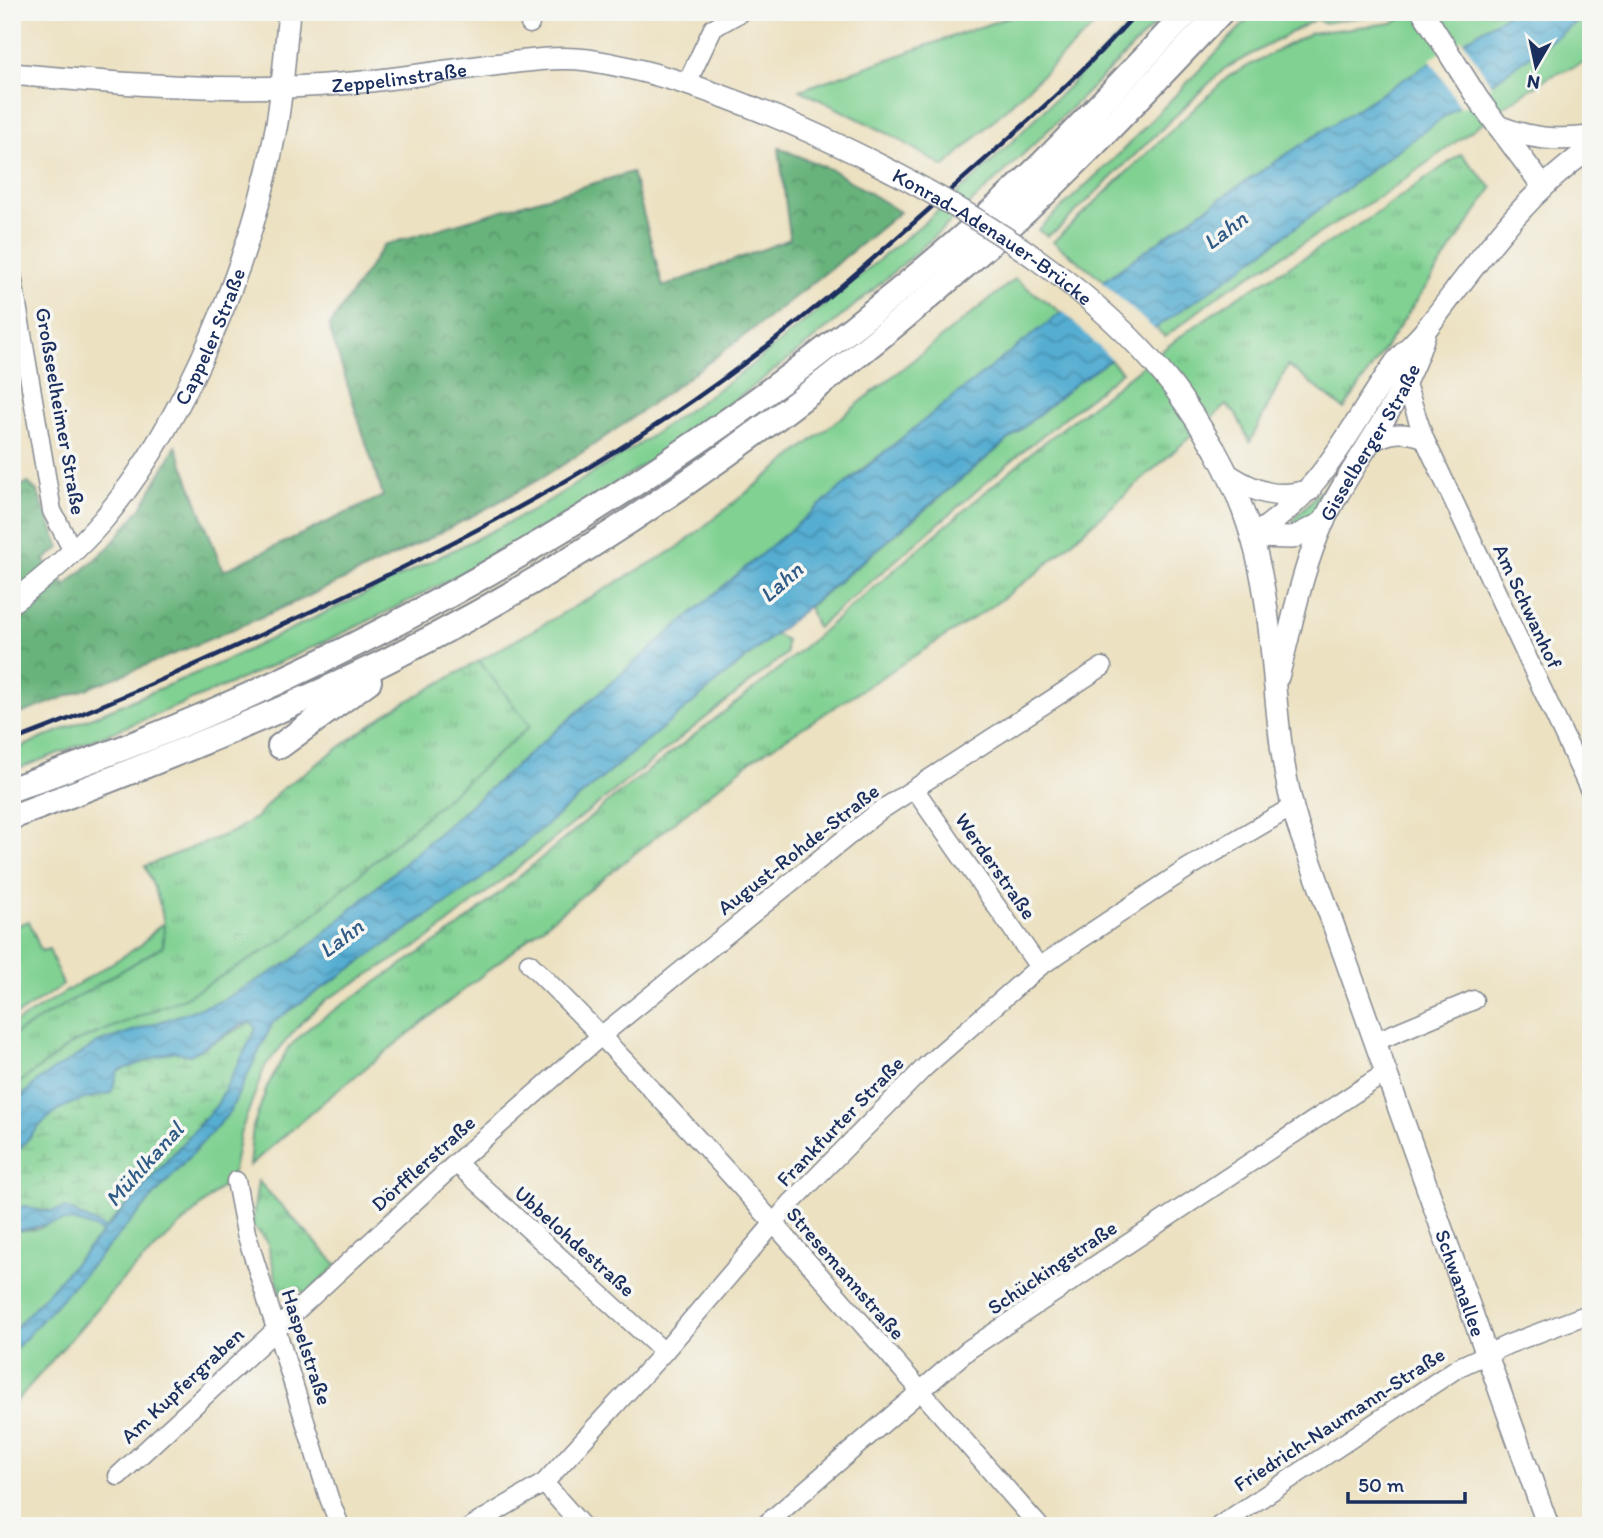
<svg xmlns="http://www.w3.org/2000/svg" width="1603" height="1538" font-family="Itim,sans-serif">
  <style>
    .grass { fill: #80d192; stroke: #4e8078; stroke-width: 2 }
    .forest { fill: url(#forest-crowns); stroke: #42716d; stroke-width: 2 }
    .wetland { fill: url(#wetland-marsh); stroke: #4e8078; stroke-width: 2 }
    .park { fill: url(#park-tufts); stroke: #4e8078; stroke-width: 2 }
    .water { fill: url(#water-waves); stroke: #386e98; stroke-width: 2 }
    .pier { fill: #ece1c1 }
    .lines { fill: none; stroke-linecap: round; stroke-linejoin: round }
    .minor-casing { stroke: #848890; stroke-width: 21 }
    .major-casing { stroke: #848890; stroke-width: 24 }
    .highway-casing { stroke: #848890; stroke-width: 28 }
    .minor { stroke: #fff; stroke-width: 18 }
    .major { stroke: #fff; stroke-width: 21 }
    .highway { stroke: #fff; stroke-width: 24 }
    .rail { stroke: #1b2f5e; stroke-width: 4.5 }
    .major-bridge-casing { stroke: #848890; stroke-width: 24; stroke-linecap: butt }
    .major-bridge { stroke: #fff; stroke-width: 21 }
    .labels { text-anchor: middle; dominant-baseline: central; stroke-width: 7; stroke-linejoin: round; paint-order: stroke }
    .street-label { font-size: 21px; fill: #1b2f5e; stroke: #f6f6f2 }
    .water-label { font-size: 23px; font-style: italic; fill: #2f5b86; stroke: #f6f6f2 }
  </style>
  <defs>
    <pattern id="forest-crowns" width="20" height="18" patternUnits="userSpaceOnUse" patternTransform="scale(1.75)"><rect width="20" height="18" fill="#68b37c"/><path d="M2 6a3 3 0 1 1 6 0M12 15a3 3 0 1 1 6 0" fill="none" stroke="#559269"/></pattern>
    <pattern id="wetland-marsh" width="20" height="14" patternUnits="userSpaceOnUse" patternTransform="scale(1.75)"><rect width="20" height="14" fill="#80d192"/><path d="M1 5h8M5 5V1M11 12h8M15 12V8" fill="none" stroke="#68aa7a"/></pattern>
    <pattern id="park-tufts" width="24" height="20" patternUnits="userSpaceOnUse" patternTransform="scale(1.75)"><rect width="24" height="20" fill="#80d192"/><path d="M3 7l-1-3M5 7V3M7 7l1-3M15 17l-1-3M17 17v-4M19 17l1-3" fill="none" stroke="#68aa7a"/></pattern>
    <pattern id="water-waves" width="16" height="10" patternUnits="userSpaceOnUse" patternTransform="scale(1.75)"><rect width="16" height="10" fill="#54add1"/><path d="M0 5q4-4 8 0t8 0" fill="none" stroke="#458dad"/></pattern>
  </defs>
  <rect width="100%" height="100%" fill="#f6f6f2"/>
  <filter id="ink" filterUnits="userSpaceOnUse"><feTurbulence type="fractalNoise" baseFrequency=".0143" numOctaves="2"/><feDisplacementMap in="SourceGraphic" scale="14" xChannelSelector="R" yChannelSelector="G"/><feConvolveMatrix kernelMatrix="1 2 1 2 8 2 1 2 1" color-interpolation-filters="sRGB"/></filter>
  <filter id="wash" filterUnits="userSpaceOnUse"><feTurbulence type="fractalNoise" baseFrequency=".00686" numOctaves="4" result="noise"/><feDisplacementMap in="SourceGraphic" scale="28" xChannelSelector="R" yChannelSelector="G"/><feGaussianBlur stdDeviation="1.57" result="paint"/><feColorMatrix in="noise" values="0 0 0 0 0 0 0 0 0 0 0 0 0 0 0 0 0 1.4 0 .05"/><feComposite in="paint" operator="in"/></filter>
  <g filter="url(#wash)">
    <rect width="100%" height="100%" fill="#ece1c1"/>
    <g class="grass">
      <polygon points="1023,12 1109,12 944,167 893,136 800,90"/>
      <path d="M1144 12H1167C1012 170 853 320 671 446 470 586 241 685 12 771V751L218 664 375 589 534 510 641 443 747 369 926 221 980 173Z"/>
      <polygon points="1255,12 1393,12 1323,23 1316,19 1224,69 1058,229 1047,236 1038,230 1119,154"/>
      <path d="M1418 12H1511C1374 98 1235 183 1106 282L1053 242 1229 76 1310 33 1392 23Z"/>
      <polygon points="1591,12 1591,60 1549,77 1508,104 1387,192 1223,292 1165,337 1155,327 1235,273 1392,154"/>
      <polygon points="1015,279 1062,313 865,467 293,960 221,1001 98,1043 40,1079 12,1105 12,1088 73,1043 184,998 529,726 479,661 677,548"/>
      <polygon points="1110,360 1122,372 1024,450 817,628 809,607 1075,384"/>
      <path d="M1381 403 1382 407C1361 443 1334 506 1296 525L1293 520 1329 482Z"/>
      <polygon points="775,634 786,640 786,654 427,940 326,1000 301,1023 265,1066 240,1134 232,1177 124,1278 12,1406 12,1353 229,1113 273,1022 481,879"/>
      <polygon points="29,921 41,951 49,949 63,985 12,1018 12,927"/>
      <polygon points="160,925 164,925 163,946 12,1036 12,1025 141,945"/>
      <polygon points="53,1220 77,1220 103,1232 12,1332 12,1231 39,1229"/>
    </g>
    <path class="forest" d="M779 148 832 170 900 212C828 272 755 329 679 384 628 421 575 460 520 490 359 580 185 653 12 717L14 488 28 483 37 491 60 548 44 560 65 586 110 546 141 508 176 446 223 571 383 496 329 327 384 245 632 172 663 287 790 239Z"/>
    <path class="wetland" d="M251 1022 257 1029 217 1105 105 1229 66 1208C50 1213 41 1213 26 1206L12 1209V1157L42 1120 73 1100 110 1093 118 1071 173 1051 190 1055Z"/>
    <g class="park">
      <polygon points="1461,154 1492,188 1344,409 1288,365 1250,442 1236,414 1226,405 1038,572 991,607 752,760 328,1098 249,1166 253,1127 267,1087 288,1048 312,1025 460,926 618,794 768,678 1032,452 1181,336 1229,302 1367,220"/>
      <path d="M479 661 530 726 285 939 184 998 73 1043 12 1088V1036L163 946C168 919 156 891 145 866L232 832 257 817 278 792 388 712Z"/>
      <polygon points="258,1181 337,1265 305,1295 299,1288 280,1293 267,1241 252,1225"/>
    </g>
    <path class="water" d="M1511 12H1591L1392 154 1235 273 1075 384 481 879 273 1022 229 1113 12 1353V1332L103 1232C55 1210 58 1227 12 1231V1209L26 1206C41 1213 50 1213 66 1208L106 1229 217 1105 256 1029 251 1022 242 1024 190 1055 173 1051 118 1071 111 1093C52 1104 50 1115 12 1157V1105L40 1079 98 1043 221 1001 293 960C543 743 790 520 1053 319 1199 207 1355 109 1511 12Z"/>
    <g class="pier">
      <polygon points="1462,39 1492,86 1461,108 1430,59"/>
      <polygon points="1101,281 1156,331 1114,362 1061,309"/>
    </g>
  </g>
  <g filter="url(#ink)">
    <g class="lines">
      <g class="minor-casing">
        <g id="minor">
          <polyline points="530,24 531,12"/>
          <polyline points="686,85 713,28 741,12"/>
          <polyline points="12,275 52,511 73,551"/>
          <polyline points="1406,384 1424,438 1591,793"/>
          <path d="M1370 443C1390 432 1402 431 1424 438"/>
          <polyline points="915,790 1039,967"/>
          <path d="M529 963C709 1141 871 1336 1039 1526"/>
          <polyline points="1374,1042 1474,1000"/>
          <polyline points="456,1163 664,1352"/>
          <polyline points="236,1181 246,1233 329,1498 340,1526"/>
          <polyline points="118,1476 456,1163 602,1035 878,812 1102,667"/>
          <polyline points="544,1483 582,1526"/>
          <polyline points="472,1526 544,1483 664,1352 791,1203 926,1066 1039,967 1188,868 1292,807"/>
          <polyline points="764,1526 968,1350 1385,1073"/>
          <polyline points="1219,1526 1459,1367 1509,1344 1591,1313"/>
        </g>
      </g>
      <g class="major-casing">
        <g id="major">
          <polyline points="1423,12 1478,99 1542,185"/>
          <path id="s1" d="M12 74C120 84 232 93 340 84 391 80 442 71 493 65 524 61 557 56 588 60 688 75 801 125 891 171"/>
          <path d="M1498 126C1529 139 1557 141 1591 137"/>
          <path id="s2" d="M1215 450C1243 500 1260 554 1267 611 1277 684 1276 755 1298 826L1548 1526"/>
          <path d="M1230 476C1257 493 1278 500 1310 490"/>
          <path d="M1252 537C1328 486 1345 434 1395 363 1405 350 1418 340 1427 328 1478 262 1522 196 1591 148"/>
          <polyline points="1252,537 1292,538 1324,522"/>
          <path id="s3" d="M12 602C45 578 77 550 103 520 188 418 254 254 277 123 283 87 285 49 289 12"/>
          <path id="s4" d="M1278 677C1292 626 1301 572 1323 523 1353 458 1403 405 1424 336"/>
        </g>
      </g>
      <g class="highway-casing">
        <g id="highway">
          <polyline points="280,746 369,681"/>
          <path d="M12 789C84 763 156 737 225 706 505 582 764 414 992 211 1061 149 1123 79 1188 12"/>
          <path d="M12 817C122 776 233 732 340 683 577 574 809 406 1003 232 1080 163 1150 86 1221 12"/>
        </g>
      </g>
      <use href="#minor" class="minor"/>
      <use href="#major" class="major"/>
      <use href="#highway" class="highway"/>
      <path class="rail" d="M12 741C114 703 213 657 312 611 462 541 609 465 742 365 816 310 886 248 955 186 1017 131 1082 75 1137 12"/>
      <g class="major-bridge-casing">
        <g id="major-bridge">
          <path id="s5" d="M891 171C990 223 1096 290 1167 379 1185 401 1200 426 1215 450"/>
        </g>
      </g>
      <use href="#major-bridge" class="major-bridge"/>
    </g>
  </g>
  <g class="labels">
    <g class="street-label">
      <text stroke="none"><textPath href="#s1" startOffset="388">Zeppelinstraße</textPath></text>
      <text stroke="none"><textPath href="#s5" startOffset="121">Konrad-Adenauer-Brücke</textPath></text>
      <text stroke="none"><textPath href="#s3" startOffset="336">Cappeler Straße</textPath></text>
      <text transform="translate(61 411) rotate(80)">Großseelheimer Straße</text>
      <text stroke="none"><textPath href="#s4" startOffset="254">Gisselberger Straße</textPath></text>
      <text transform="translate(1528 606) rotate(65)">Am Schwanhof</text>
      <text transform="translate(798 849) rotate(-38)">August-Rohde-Straße</text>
      <text transform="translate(996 866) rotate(55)">Werderstraße</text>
      <text transform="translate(840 1121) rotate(-46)">Frankfurter Straße</text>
      <text transform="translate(423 1163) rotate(-42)">Dörfflerstraße</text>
      <text transform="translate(575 1241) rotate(42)">Ubbelohdestraße</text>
      <text transform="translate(1052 1267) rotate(-34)">Schückingstraße</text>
      <text transform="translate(846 1273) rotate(49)">Stresemannstraße</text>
      <text stroke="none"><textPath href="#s2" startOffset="873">Schwanallee</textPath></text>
      <text transform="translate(307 1347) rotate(72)">Haspelstraße</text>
      <text transform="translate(182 1385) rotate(-43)">Am Kupfergraben</text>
      <text transform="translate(1339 1419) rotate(-33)">Friedrich-Naumann-Straße</text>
    </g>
    <g class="water-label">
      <text transform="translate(1225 230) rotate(-37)">Lahn</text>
      <text transform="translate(781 582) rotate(-41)">Lahn</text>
      <text transform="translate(341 938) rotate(-37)">Lahn</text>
      <text transform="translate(144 1164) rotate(-48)">Mühlkanal</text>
    </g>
  </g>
  <rect width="1603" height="1538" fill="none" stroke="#f6f6f2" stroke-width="42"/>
  <g transform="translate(1536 66) rotate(189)" stroke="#f6f6f2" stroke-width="5" paint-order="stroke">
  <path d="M0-5L12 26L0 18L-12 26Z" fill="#1b2f5e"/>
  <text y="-10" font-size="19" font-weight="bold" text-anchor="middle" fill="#1b2f5e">N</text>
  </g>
  <path d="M1348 1492v10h117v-10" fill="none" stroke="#1b2f5e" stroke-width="3.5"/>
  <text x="1358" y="1492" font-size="21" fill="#1b2f5e" stroke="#f6f6f2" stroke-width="5" paint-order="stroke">50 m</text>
</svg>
